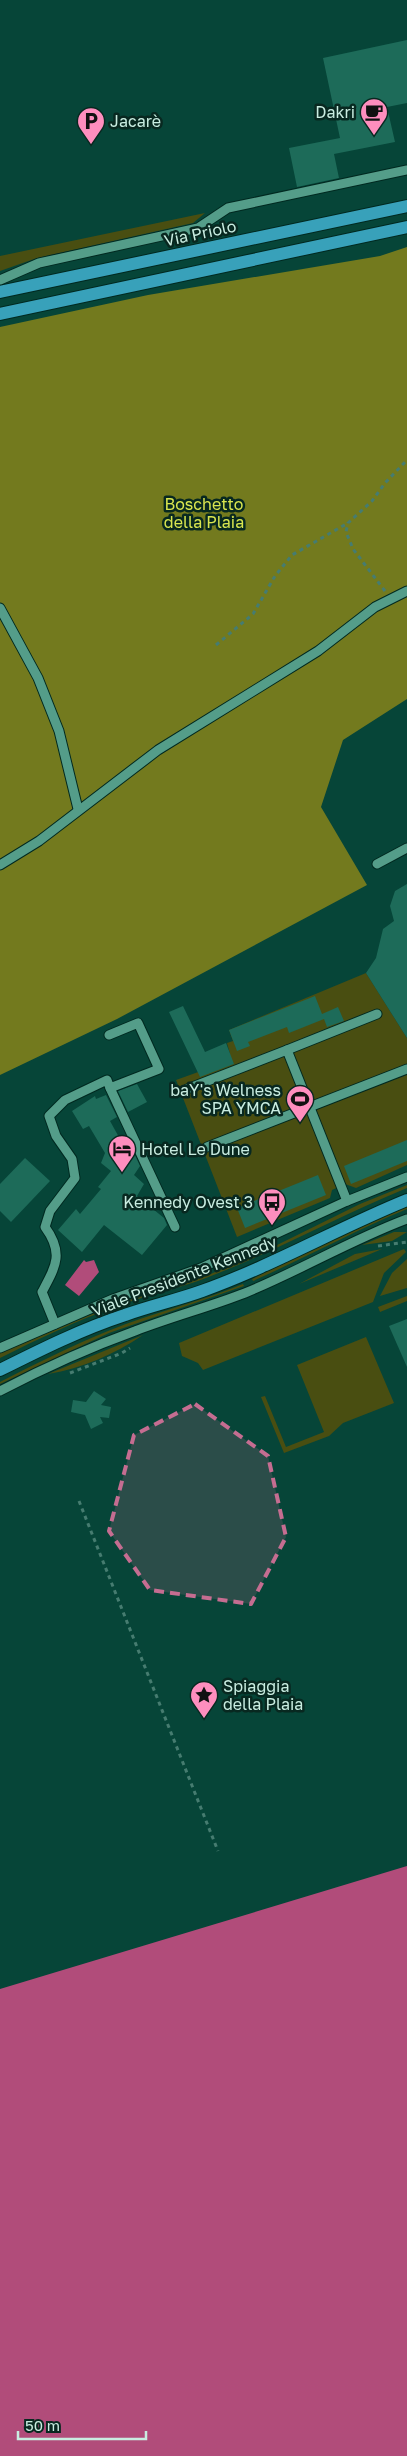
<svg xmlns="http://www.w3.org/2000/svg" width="407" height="2456" font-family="'Golos Text',sans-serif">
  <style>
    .green { fill: #494e11 }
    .forest { fill: #737a1e }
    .water { fill: #b14c7a }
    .building { fill: #1d6b59 }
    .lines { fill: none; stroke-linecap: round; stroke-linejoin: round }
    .service-casing { stroke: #002920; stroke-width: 11 }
    .primary-casing { stroke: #002920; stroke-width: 14 }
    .path { stroke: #467c70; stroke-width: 3; stroke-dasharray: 4 4; stroke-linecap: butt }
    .service { stroke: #549d89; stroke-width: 9 }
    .primary { stroke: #38a1ba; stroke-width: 12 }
    .marked { fill: #c56d91; fill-opacity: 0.2; stroke: #c56d91; stroke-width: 4; stroke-dasharray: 10 6; stroke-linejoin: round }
    .labels { text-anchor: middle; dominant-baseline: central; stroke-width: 5; stroke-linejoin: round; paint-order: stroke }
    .poi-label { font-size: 16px; fill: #c9ede1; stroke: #082820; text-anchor: end }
    .street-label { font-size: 16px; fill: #c9ede1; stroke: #082820 }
    .park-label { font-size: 16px; fill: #d9e64f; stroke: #082820 }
  </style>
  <rect width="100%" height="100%" fill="#064538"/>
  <g class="green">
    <polygon points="205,213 193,223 37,258 0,271 0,256"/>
    <polygon points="366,973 407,1038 407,1165 356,1188 345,1184 332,1190 330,1198 237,1237 176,1080 215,1066 230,1054 227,1043 233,1041 229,1030"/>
    <path d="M407 1185V1188C339 1216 274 1252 206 1278 177 1289 147 1295 118 1306 78 1320 38 1339 0 1358V1353L116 1304 206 1276 273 1247 360 1204Z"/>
    <path d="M407 1206V1209C354 1231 305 1258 253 1281L252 1279 341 1234Z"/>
    <polygon points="394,1232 407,1232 392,1241 362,1245"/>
    <polygon points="382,1249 299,1284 355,1254"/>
    <polygon points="404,1249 406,1252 384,1273 373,1302 203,1370 198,1363 182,1356 179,1343"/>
    <polygon points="407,1259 407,1288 380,1296 392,1273"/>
    <path d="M243 1284 244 1286 109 1333 0 1384V1382C35 1364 71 1346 108 1331 152 1313 199 1302 243 1284Z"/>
    <polygon points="407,1296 407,1301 380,1312 378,1307"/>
    <path d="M143 1335C113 1355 83 1368 48 1374Z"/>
    <polygon points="366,1337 394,1403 343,1423 329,1436 284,1453 261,1397 265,1396 286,1447 324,1432 297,1365"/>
  </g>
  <polygon class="forest" points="407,247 407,699 343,740 321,807 367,885 117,1019 0,1075 0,327 148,295 380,256"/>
  <g class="water">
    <polygon points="84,1260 86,1262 94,1260 99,1272 79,1296 65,1285"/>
    <polygon points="407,1866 407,2456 0,2456 0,1989"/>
  </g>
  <g class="building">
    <polygon points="407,40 407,103 387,107 395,142 334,154 339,178 297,187 289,148 340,138 323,58"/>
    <polygon points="407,884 407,1038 366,973 376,958 383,929 394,921 390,906 395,891"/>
    <polygon points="315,996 322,1014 338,1007 344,1021 327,1027 324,1019 289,1033 287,1027 248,1042 250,1046 237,1051 229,1030"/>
    <polygon points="183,1006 205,1052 226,1043 234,1064 200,1077 169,1012"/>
    <polygon points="137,1084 147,1102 128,1112 118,1091"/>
    <polygon points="106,1095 117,1117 110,1121 120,1139 133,1151 140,1166 134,1175 144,1184 137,1196 164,1218 167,1225 142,1255 104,1225 82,1252 58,1230 76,1209 80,1214 101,1189 98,1187 111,1171 101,1163 105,1153 89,1126 83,1129 72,1111 95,1096 96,1099"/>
    <polygon points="407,1140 407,1161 351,1184 344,1166"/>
    <polygon points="25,1158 50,1181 11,1222 0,1211 0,1184"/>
    <polygon points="318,1175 326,1195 245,1228 237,1208"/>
    <polygon points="407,1319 407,1367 389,1326"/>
    <polygon points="94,1391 106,1399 101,1405 111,1407 109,1418 100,1417 103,1423 91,1429 85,1415 71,1412 73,1400 86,1402"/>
  </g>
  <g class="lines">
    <g class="service-casing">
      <g id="service">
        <polyline points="0,280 39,263 198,228 228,208 407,170"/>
        <polyline points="0,608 38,678 59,731 78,809"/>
        <polyline points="377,864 407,848"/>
        <polyline points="0,865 39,841 158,750 318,651 375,607 407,591"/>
        <polyline points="287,1050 377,1014"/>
        <polyline points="110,1088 175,1227"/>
        <polyline points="187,1089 287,1050 347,1201"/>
        <polyline points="207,1147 407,1069"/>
        <path d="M55 1324 42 1292C56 1266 64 1253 45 1227L50 1211 75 1178 72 1159 56 1136 49 1116 65 1100 107 1080 110 1088 159 1069 138 1023 109 1035"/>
        <polyline points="0,1348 113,1299 201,1268 347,1201 407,1177"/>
        <path d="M0 1391C44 1368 88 1348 135 1331 171 1317 209 1307 245 1293 301 1270 351 1240 407 1219"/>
      </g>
    </g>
    <g class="primary-casing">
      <g id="primary">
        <polyline points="0,292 407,206"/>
        <polyline points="0,314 407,227"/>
        <path d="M0 1370C40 1350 82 1329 125 1315 150 1306 177 1300 202 1291 272 1266 338 1228 407 1200"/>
      </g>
    </g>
    <g class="path">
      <polyline points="385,591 353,549 346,532 348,523 372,501 385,483 407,460"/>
      <polyline points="216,645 253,614 275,576 292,555 348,523"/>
      <polyline points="378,1246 407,1242"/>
      <polyline points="70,1373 122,1353 130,1348"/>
      <polyline points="79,1501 218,1851"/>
    </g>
    <use href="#service" class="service"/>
    <use href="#primary" class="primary"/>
  </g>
  <path class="marked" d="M195 1404 268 1456 286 1537 251 1604 150 1590 109 1531 134 1435Z"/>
  <defs>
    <g id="cafe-pin" transform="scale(1.4375)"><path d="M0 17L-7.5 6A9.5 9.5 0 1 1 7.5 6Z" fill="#fe8ebe" stroke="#082820"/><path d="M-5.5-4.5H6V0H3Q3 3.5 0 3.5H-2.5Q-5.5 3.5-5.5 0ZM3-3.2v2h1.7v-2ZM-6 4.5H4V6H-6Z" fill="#111"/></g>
    <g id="parking-pin" transform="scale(1.4375)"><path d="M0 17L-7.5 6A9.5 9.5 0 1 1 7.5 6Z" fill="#fe8ebe" stroke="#082820"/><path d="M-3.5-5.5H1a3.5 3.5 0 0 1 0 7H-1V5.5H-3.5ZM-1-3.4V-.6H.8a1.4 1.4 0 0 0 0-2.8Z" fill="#111"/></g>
    <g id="stadium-pin" transform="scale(1.4375)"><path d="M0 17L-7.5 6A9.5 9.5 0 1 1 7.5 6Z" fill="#fe8ebe" stroke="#082820"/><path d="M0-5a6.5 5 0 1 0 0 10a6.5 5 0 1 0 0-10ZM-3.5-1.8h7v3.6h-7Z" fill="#111"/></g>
    <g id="hotel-pin" transform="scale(1.4375)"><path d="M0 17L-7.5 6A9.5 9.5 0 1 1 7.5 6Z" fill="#fe8ebe" stroke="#082820"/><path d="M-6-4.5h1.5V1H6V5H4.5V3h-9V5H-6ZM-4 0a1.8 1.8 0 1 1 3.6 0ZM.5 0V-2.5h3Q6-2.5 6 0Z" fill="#111"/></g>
    <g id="bus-pin" transform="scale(1.4375)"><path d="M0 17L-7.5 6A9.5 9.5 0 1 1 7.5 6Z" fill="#fe8ebe" stroke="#082820"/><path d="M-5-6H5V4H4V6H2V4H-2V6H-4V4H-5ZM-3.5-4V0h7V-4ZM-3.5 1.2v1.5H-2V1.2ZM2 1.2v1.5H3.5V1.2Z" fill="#111"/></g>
    <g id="sight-pin" transform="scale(1.4375)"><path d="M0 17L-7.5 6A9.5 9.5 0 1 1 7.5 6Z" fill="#fe8ebe" stroke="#082820"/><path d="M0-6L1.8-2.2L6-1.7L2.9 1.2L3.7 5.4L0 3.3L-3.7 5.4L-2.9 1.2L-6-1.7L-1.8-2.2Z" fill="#111"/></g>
  </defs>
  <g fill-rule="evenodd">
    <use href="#cafe-pin" x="374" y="112"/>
    <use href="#parking-pin" x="91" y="121"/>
    <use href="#stadium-pin" x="300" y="1099"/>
    <use href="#hotel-pin" x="122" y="1149"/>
    <use href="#bus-pin" x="272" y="1202"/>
    <use href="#sight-pin" x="204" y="1695"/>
  </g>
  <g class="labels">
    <g class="poi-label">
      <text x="355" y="112">Dakri</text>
      <text x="110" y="121" text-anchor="start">Jacarè</text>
      <text x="281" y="1090">baY's Welness<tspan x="281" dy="18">SPA YMCA</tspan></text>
      <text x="141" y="1149" text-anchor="start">Hotel Le Dune</text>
      <text x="253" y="1202">Kennedy Ovest 3</text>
      <text x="223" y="1686" text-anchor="start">Spiaggia<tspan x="223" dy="18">della Plaia</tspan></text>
    </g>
    <g class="street-label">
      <text transform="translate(200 233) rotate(-12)">Via Priolo</text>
      <text transform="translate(184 1276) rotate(-21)">Viale Presidente Kennedy</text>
    </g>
    <g class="park-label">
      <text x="204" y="504">Boschetto<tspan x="204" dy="18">della Plaia</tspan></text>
    </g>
  </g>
  <path d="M18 2431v8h128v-8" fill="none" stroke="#c9ede1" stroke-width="2.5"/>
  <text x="25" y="2431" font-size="15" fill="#c9ede1" stroke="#082820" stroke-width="4" paint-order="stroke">50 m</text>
</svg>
